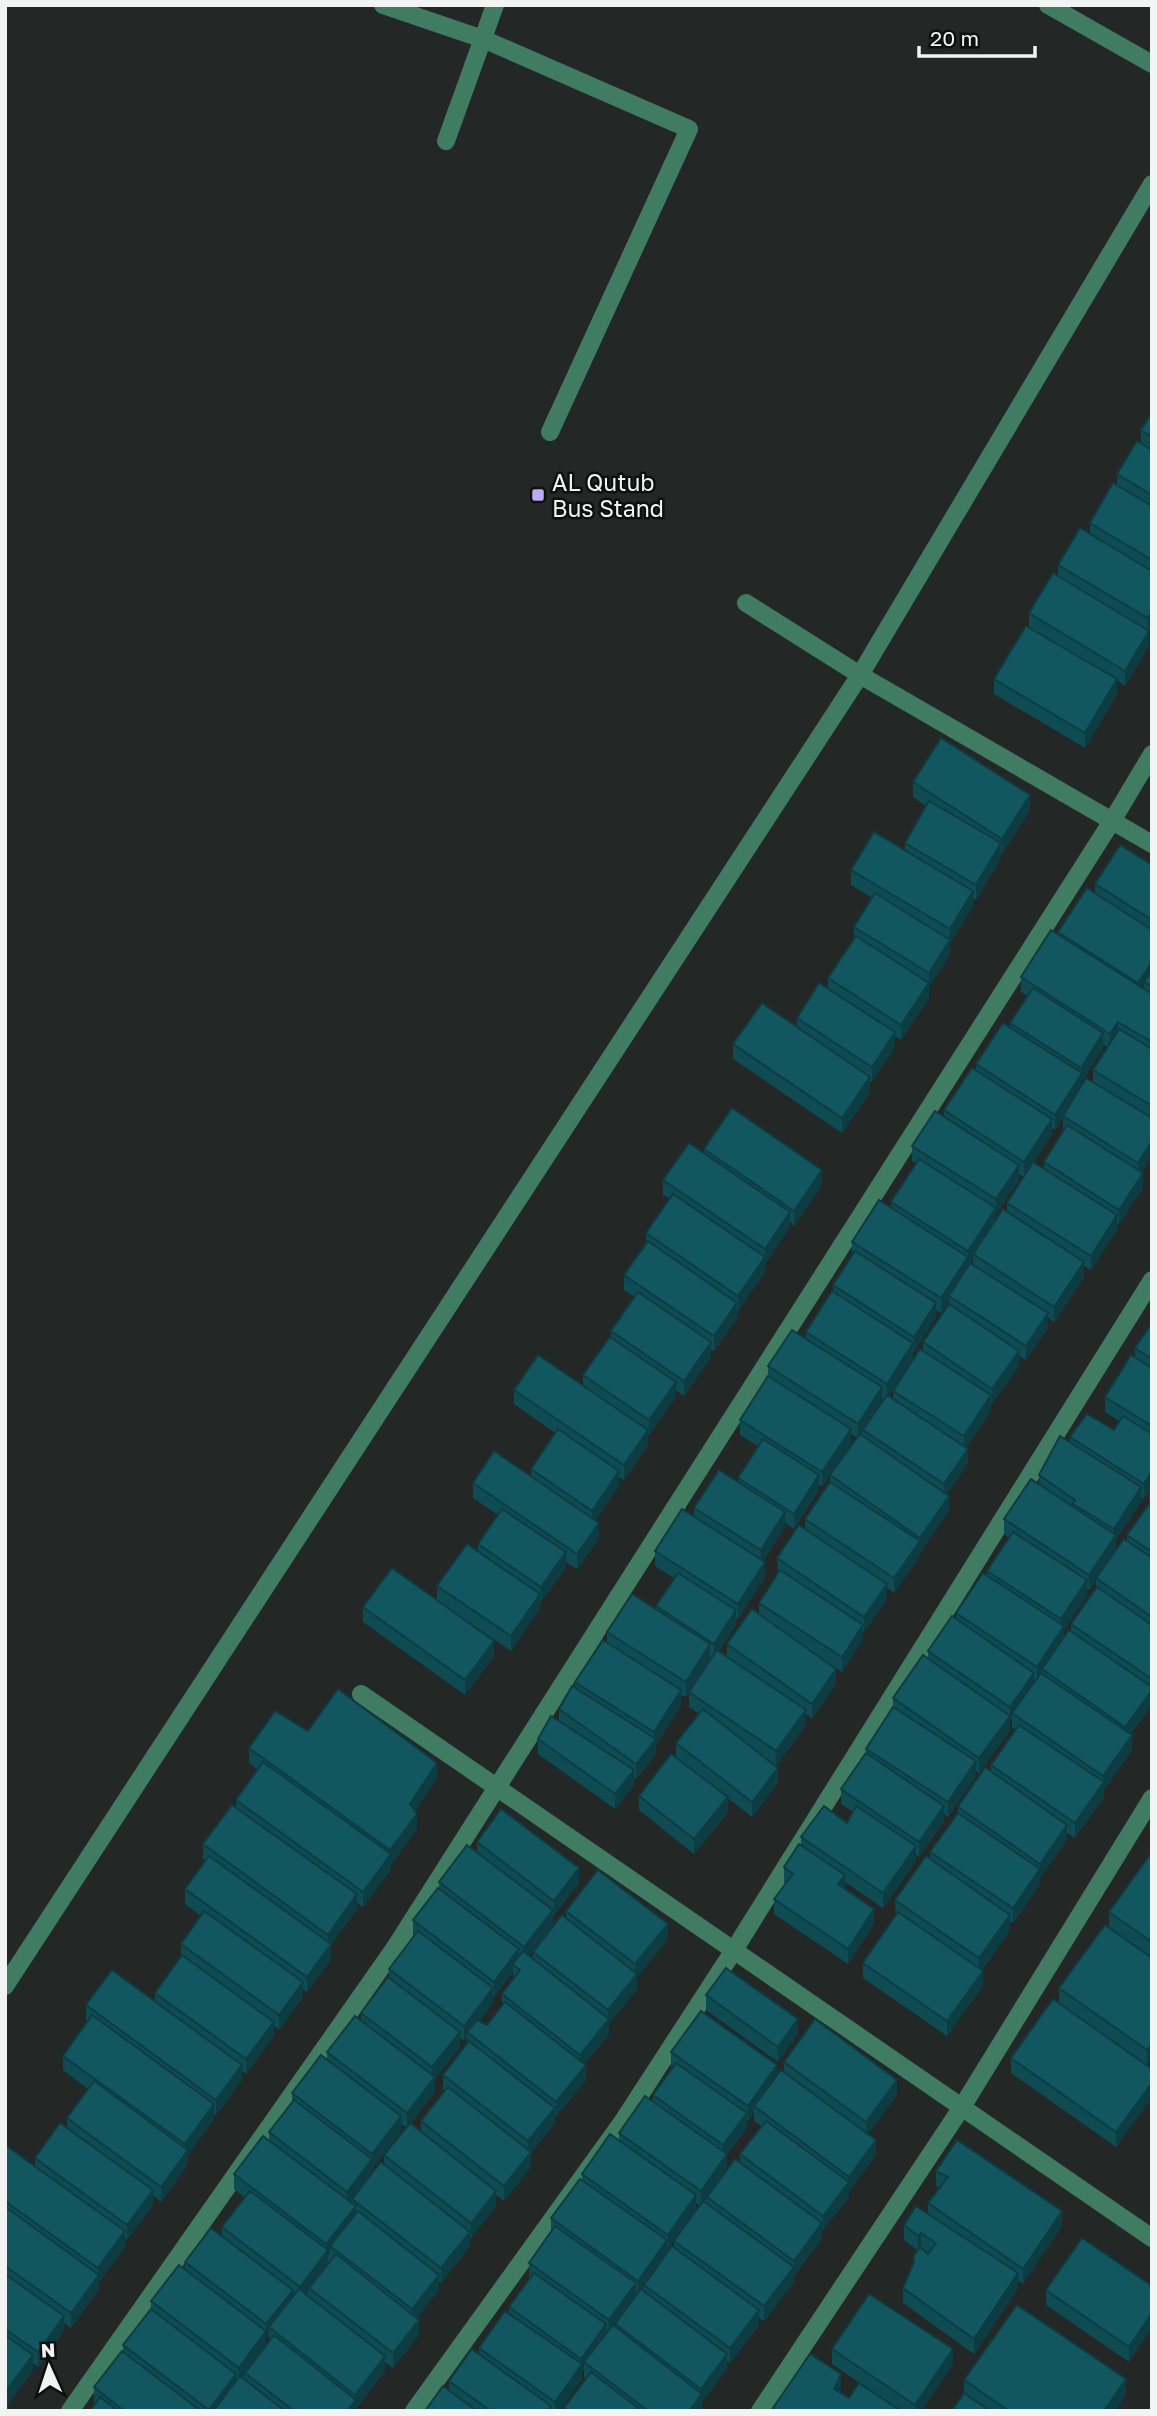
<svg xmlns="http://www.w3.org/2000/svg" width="1157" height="2416" font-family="'Golos Text',sans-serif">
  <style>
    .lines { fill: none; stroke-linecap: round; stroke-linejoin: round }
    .minor { stroke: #407c61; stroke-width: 18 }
    .wall { fill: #0f4b53; fill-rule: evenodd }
    .shaded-wall { fill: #0d3d43 }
    .building { fill: #125760; stroke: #0d3d43; stroke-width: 2 }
    .poi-dot { fill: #c0a8f4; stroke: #0e100f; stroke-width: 2.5 }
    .labels { text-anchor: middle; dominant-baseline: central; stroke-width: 5; stroke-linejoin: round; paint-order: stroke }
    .poi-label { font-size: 23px; fill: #f1f4f3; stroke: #0e100f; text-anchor: start }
  </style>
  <rect width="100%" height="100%" fill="#232726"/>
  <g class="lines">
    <g class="minor">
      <polyline points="383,5 483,39 689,129 550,432"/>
      <polyline points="1048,5 1152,64"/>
      <polyline points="446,141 495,5"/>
      <polyline points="746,603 860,675 1152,844"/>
      <polyline points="361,1694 1152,2238"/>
      <polyline points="5,1986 860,675 1152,184"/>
      <polyline points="70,2411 394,1949 1112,821 1152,754"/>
      <polyline points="414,2411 623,2121 734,1950 1152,1280"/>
      <polyline points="760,2411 962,2107 1152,1798"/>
    </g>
  </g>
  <g class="wall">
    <polygon points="1152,413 1152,626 1149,630 1149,646 1125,686 1117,680 1117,694 1085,748 994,694 994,679 1029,628 1029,613 1058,576 1058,565 1090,534 1090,523 1117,486 1117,474 1141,444 1141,430"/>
    <polygon points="913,782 1030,810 1002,854 1001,853 1001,858 976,900 973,898 973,906 950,944 950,955 929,987 929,998 901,1040 895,1036 895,1047 872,1082 870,1081 870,1092 842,1133 733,1059 733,1044 797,1027 797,1018 828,989 828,978 854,939 854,927 872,898 851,885 851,870 905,850 905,843 926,806 913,797"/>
    <path d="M1152 865V1156L1142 1172 1143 1188 1119 1224 1117 1223V1230L1091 1270 1084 1266V1277L1054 1322 1048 1318V1328L1026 1360 1019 1356V1366L992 1404 991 1403V1410L966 1447 968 1463 947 1494 949 1511 920 1552V1556L894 1593 887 1588V1599L864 1632 863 1631V1640L842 1672 825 1661 836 1684 812 1719 806 1714V1725L776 1766 778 1783 752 1817 728 1798V1812L694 1854 639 1810V1796L676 1757V1743L699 1714 689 1707V1693L686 1697 681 1695V1705L656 1745V1754L636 1779 634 1778V1785L615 1809 538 1754V1739L559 1721V1709L575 1688V1682L607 1642V1632L656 1610V1606L674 1578 655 1566V1551L694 1517V1508L738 1482V1478L758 1446 740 1435V1420L768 1376V1366L806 1339V1332L833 1292V1285L852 1256V1242L891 1207V1202L916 1163 912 1161V1146L944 1117V1110L976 1071V1064L1010 1028V1023L1028 996 1021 992V977L1058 935V932L1095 894V884ZM1103 1045 1107 1047 1093 1070V1082L1082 1086V1081L1103 1048ZM1063 1118V1131L1044 1162V1169L1033 1163 1052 1134V1128L1055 1130ZM1019 1174 1024 1177 1007 1203V1211L996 1220V1214L1019 1180ZM973 1258V1265L968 1266ZM949 1301V1304L923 1342V1351L893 1391V1399L889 1396 913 1358V1352L936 1318V1310L941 1313ZM851 1434 857 1438 830 1475V1482L805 1519V1529L777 1558 778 1574 759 1603V1614L727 1644V1657L719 1651 736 1625V1618L738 1619 765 1577 763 1561 785 1527V1523L794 1529 819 1490V1485L822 1487 851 1444Z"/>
    <polygon points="704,1149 822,1185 794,1226 790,1222 790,1227 765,1264 765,1272 738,1311 737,1310 737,1318 714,1351 711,1350 711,1357 684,1396 676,1390 676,1397 649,1435 648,1434 648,1445 624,1480 619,1477 619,1486 596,1520 599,1538 577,1569 566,1562 566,1567 541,1602 540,1601 540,1609 511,1651 446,1607 494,1656 465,1695 363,1622 363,1607 437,1600 437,1586 478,1552 478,1544 498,1515 473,1498 473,1483 531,1476 531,1469 555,1433 514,1404 514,1390 583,1386 583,1375 611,1338 611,1331 635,1297 624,1290 624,1275 646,1243 646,1233 670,1199 663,1195 663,1180 704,1153"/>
    <path d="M1152 1323V1705L1130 1734 1132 1750 1104 1790V1797L1075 1838 1067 1833V1840L1040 1878V1884L1013 1923 1010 1922V1930L982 1970 983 1986 947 2036 863 1978V1963L896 1915 895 1900 930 1859V1852L958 1813V1807L991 1772V1765L1016 1730 1012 1728V1719L1010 1722V1731L979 1773 976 1771V1776L948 1817 944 1814V1821L919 1857 916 1855V1861L883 1908 845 1882V1889L874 1924 848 1964 774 1914V1899L785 1884 784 1882V1867L801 1845V1837L847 1823 853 1812 841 1804V1789L866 1753V1749L893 1707V1698L928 1658V1651L956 1619V1613L987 1576V1571L1009 1538 1004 1534V1519L1039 1484V1475L1070 1442V1437L1114 1430 1119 1421 1105 1412V1397L1135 1358V1348ZM1149 1490V1504L1127 1535V1541L1116 1550V1540L1141 1502V1497L1144 1499ZM1096 1580V1588L1071 1624V1632L1064 1638V1630L1087 1595V1589L1089 1590Z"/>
    <polygon points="308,1731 437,1778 415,1811 417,1829 391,1865 391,1869 363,1907 357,1903 357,1909 331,1945 331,1959 307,1992 303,1989 303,1997 279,2030 274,2026 274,2036 246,2074 242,2071 242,2080 216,2115 214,2114 214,2119 188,2155 188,2164 161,2202 153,2195 153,2205 127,2240 125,2238 125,2246 99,2282 99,2289 71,2328 64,2323 64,2331 38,2367 33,2363 33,2370 8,2404 8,2411 5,2411 5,2145 35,2166 35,2158 67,2128 67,2118 88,2089 63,2070 63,2056 87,2021 86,2020 86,2005 155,2001 155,1993 181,1957 181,1944 201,1916 185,1904 185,1889 205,1861 203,1859 203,1844 236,1807 236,1800 258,1770 249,1763 249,1748"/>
    <path d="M477 1842 579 1883 554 1915 553 1914V1925L529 1956 533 1959V1952L566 1919V1911L668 1939 637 1977V1989L609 2024V2034L585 2064 586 2080 556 2117 555 2116V2123L531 2153V2167L504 2201 496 2195V2206L471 2238H470V2246L441 2283 439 2281V2290L416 2318 419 2335 393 2368 385 2362V2371L356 2409V2411H90L95 2404 94 2402V2387L123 2352V2345L151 2310V2301L185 2269V2262L222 2236V2227L245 2198 234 2189V2174L269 2140V2132L292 2102V2093L327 2060V2052L361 2020V2013L389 1978V1969L414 1936 413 1935V1920L439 1888V1882L477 1853ZM513 1972V1980L502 1994V2005L487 2025 479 2021 493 2003V1996L494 1997ZM460 2038 464 2041 467 2038V2045L443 2075V2090L445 2091 421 2121V2131L411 2123 435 2092V2079L460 2047ZM401 2124 406 2127 384 2155V2165L372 2174V2169L401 2131ZM269 2335V2342L266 2345V2339Z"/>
    <polygon points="1152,1852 1152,1957 1109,1927 1109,1912"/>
    <polygon points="1152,1958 1147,2065 1059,2003 1059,1988"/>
    <polygon points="706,1995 798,2034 778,2062 706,2010"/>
    <path d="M671 2052 777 2076 784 2072V2062L897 2095 868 2134 876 2155 849 2191V2197L823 2230 822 2229V2238L794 2276V2282L764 2321 759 2318V2325L730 2363 727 2361V2369L702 2402V2409L701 2411H564V2408L586 2379 584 2377V2369L582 2372V2379L559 2411H425L449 2391V2381L479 2354V2348L509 2313V2307L530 2278H529V2263L551 2233V2218L582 2180V2174L619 2140V2133L653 2102V2095L672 2068 671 2067ZM754 2112V2121L761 2126 740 2154V2163L727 2169V2154L747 2128V2120L748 2121ZM696 2203 700 2206 674 2241V2247L667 2253V2249H668L696 2210Z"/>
    <polygon points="1011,2058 1152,2069 1116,2147 1011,2073"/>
    <polygon points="936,2171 1062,2226 1023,2284 1018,2280 1018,2288 974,2354 903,2303 903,2288 914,2263 917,2250 904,2240 904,2225 928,2213 928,2203 940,2187 936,2186"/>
    <polygon points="1152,2286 1129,2362 1046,2305 1046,2290"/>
    <polygon points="832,2349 953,2364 921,2411 901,2411 832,2364"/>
    <polygon points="964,2380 1126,2394 1115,2411 952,2411 964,2394"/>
  </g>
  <g class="shaded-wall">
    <polygon points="1152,611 1152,626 1148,633 1148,618"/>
    <polygon points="1149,631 1149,646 1125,686 1125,671"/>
    <polygon points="1117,679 1117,694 1085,748 1085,733"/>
    <polygon points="1030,795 1030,810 1002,854 1002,839"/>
    <polygon points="1001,843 1001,858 976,900 976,885"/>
    <polygon points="973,891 973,906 950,944 950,929"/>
    <polygon points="950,940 950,955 929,987 929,998 901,1040 901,1025 929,983 929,973"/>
    <polygon points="1152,962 1152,977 1144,982 1144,988 1138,998 1138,983"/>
    <polygon points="1118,1022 1118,1037 1110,1049 1110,1034"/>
    <polygon points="895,1032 895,1047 872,1082 872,1067"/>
    <polygon points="1103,1033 1103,1048 1082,1081 1082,1088 1055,1130 1055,1115 1081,1075 1081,1068"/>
    <polygon points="870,1077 870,1092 842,1133 842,1118"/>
    <polygon points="1052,1119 1052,1134 1024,1177 1024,1162"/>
    <polygon points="1152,1141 1152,1156 1138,1178 1138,1163"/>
    <polygon points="1019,1165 1019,1180 996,1214 996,1199"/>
    <polygon points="822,1170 822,1185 794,1226 794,1211"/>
    <polygon points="1143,1173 1143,1188 1119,1224 1119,1210"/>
    <polygon points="996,1208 996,1223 973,1254 973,1258 949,1296 949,1301 941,1313 941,1298 968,1257 968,1251"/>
    <polygon points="790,1212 790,1227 765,1264 765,1272 738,1311 738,1296 765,1257 765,1249"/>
    <polygon points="1117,1215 1117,1230 1091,1270 1091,1256"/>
    <polygon points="1084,1262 1084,1277 1054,1322 1054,1307"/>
    <polygon points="737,1303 737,1318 714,1351 714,1336"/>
    <polygon points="936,1303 936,1318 914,1352 914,1337"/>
    <polygon points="1048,1313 1048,1328 1026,1360 1026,1346"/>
    <polygon points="711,1342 711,1357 684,1396 684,1381"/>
    <polygon points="913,1343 913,1358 887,1399 887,1384"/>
    <polygon points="1019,1351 1019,1366 992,1404 992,1389"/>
    <polygon points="676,1382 676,1397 649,1435 649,1420"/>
    <polygon points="882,1387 882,1402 858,1439 858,1424"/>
    <polygon points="991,1395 991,1410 964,1451 964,1436"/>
    <polygon points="851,1429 851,1444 822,1487 822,1472"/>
    <polygon points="648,1430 648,1445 624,1480 624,1465"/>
    <polygon points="968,1449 968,1463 944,1499 944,1484"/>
    <polygon points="619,1471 619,1486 592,1526 592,1511"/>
    <polygon points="1152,1471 1152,1486 1144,1499 1144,1484"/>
    <polygon points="819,1475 819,1490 794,1529 794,1514"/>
    <polygon points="1141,1487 1141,1502 1116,1540 1116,1550 1089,1590 1089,1575 1114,1538 1114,1529"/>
    <polygon points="949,1496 949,1511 920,1553 920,1538"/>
    <polygon points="785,1512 785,1527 761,1565 761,1550"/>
    <polygon points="599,1523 599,1538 577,1569 577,1554"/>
    <polygon points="920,1541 920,1556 894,1593 894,1578"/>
    <polygon points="566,1552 566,1567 541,1602 541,1587"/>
    <polygon points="765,1562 765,1577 738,1619 738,1604"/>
    <polygon points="1087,1580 1087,1595 1064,1630 1064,1641 1042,1669 1042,1675 1037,1682 1037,1667 1061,1630 1061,1619"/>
    <polygon points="887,1584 887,1599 864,1632 864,1617"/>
    <polygon points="540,1594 540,1609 511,1651 511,1636"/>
    <polygon points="736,1610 736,1625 714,1659 714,1644"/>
    <polygon points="863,1625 863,1640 842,1672 842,1657"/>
    <polygon points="494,1641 494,1656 465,1695 465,1680"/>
    <polygon points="710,1644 710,1659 686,1697 686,1682"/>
    <polygon points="836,1669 836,1684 812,1719 812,1704"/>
    <polygon points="1034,1673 1034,1688 1012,1713 1012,1719 1010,1722 1010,1707"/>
    <polygon points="681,1690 681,1705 656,1745 656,1754 636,1779 636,1764 654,1741 654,1732"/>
    <polygon points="1152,1690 1152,1705 1125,1742 1125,1727"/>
    <polygon points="806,1710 806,1725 776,1766 776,1751"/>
    <polygon points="1010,1716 1010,1731 979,1773 979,1758"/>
    <polygon points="1132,1735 1132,1750 1104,1790 1104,1797 1075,1838 1075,1823 1103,1782 1103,1776"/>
    <polygon points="976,1761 976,1776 948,1817 948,1802"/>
    <polygon points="437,1763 437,1778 410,1819 410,1804"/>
    <polygon points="778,1768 778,1783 752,1817 752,1802"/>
    <polygon points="634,1770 634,1785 615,1809 615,1794"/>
    <polygon points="728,1797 728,1812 694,1854 694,1839"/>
    <polygon points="944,1806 944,1821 919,1857 919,1842"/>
    <polygon points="417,1814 417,1829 391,1865 391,1869 363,1907 363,1892 390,1855 390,1850"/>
    <polygon points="1067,1825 1067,1840 1040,1878 1040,1884 1013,1923 1013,1908 1040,1870 1040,1864"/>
    <polygon points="916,1846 916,1861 883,1908 883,1893"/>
    <polygon points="579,1868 579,1883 554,1915 554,1901"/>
    <polygon points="845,1875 845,1890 838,1884"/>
    <polygon points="357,1894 357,1909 331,1945 331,1959 307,1992 307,1977 328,1949 328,1935"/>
    <polygon points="874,1909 874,1924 848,1964 848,1949"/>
    <polygon points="553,1910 553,1925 524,1962 524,1947"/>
    <polygon points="1010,1915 1010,1930 979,1973 979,1958"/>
    <polygon points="668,1924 668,1939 637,1977 637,1989 609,2024 609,2034 580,2070 580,2055 608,2020 608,2010 635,1976 635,1964"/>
    <polygon points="519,1949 519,1964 513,1964 513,1972 494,1997 494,1982"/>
    <polygon points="983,1971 983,1986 947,2036 947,2021"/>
    <polygon points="303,1982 303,1997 279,2030 279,2015"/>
    <polygon points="493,1988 493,2003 469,2034 467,2032 467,2038 464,2041 464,2026"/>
    <polygon points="798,2019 798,2034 778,2062 778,2047"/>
    <polygon points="274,2022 274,2036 246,2074 246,2059"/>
    <polygon points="460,2032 460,2047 435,2079 435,2092 407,2128 407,2113 432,2080 432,2067"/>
    <polygon points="1152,2044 1152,2059 1147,2065 1147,2050"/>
    <polygon points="242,2065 242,2080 216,2115 216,2100"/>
    <polygon points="586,2065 586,2080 556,2117 556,2102"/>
    <polygon points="777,2065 777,2080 754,2106 754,2112 748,2121 748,2106"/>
    <polygon points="897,2080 897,2095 866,2137 866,2122"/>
    <polygon points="1152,2083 1152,2098 1116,2147 1116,2132"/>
    <polygon points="214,2104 214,2119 188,2155 188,2164 161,2202 161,2187 185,2154 185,2144"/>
    <polygon points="555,2108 555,2123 531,2153 531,2167 504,2201 504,2186 528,2156 528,2141"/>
    <polygon points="747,2113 747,2128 727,2154 727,2169 701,2206 701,2191 723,2160 723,2145"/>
    <polygon points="401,2116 401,2131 372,2169 372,2154"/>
    <polygon points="876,2140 876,2155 849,2192 849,2177"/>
    <polygon points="372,2159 372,2174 347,2206 347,2192"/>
    <polygon points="849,2182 849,2197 823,2230 823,2216"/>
    <polygon points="153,2190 153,2205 127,2240 127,2225"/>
    <polygon points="496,2191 496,2206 471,2238 471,2223"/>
    <polygon points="696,2195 696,2210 668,2249 668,2235"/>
    <polygon points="356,2206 356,2221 330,2246 330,2254 328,2256 328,2265 309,2288 309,2291 300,2302 300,2287 326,2253 326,2244"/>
    <polygon points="1062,2211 1062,2226 1023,2284 1023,2269"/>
    <polygon points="822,2223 822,2238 794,2276 794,2261"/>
    <polygon points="125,2231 125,2246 99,2282 99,2289 71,2328 71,2313 98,2276 98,2268"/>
    <polygon points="470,2232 470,2246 441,2283 441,2268"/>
    <polygon points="921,2233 921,2248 918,2251 918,2236"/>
    <polygon points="667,2240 667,2255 644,2285 644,2288 638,2296 638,2281"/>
    <polygon points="794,2267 794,2282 764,2321 764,2306"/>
    <polygon points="1018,2273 1018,2288 974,2354 974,2339"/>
    <polygon points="439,2275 439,2290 412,2324 412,2309"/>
    <polygon points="636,2283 636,2298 615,2324 615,2327 609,2335 609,2320"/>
    <polygon points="293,2290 293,2305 269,2327 269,2335 266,2339 266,2346 245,2373 245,2375 239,2383 239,2368 266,2332 266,2324"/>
    <polygon points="759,2310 759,2325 730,2363 730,2348"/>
    <polygon points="1152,2313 1152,2328 1129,2362 1129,2347"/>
    <polygon points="64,2316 64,2331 38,2367 38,2352"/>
    <polygon points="419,2320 419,2335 393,2368 393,2353"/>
    <polygon points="606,2324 606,2339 584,2362 584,2369 582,2372 582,2379 559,2411 555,2411 555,2402 581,2366 581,2359"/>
    <polygon points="953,2349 953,2364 921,2411 915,2411 915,2405"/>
    <polygon points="727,2354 727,2369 702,2402 702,2409 701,2411 689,2411 701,2396 701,2389"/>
    <polygon points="33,2355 33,2370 8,2404 8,2411 5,2411 5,2392"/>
    <polygon points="385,2356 385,2371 356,2409 356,2411 347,2411 355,2401 355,2395"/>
    <polygon points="236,2374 236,2389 220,2411 209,2411"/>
    <polygon points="841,2374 841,2389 834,2404 834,2389"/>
    <polygon points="1126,2379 1126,2394 1115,2411 1104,2411"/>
  </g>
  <g class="building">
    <polygon points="1152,413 1152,437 1141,430"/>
    <polygon points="1137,441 1152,450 1152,495 1117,474"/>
    <polygon points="1113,483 1152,506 1152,560 1090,523"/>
    <polygon points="1080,528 1152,571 1152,611 1148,618 1058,565"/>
    <polygon points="1053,573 1149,631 1125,671 1029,613"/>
    <polygon points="1026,626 1117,679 1085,733 994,679"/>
    <polygon points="941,738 1030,795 1002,839 913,782"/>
    <polygon points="929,801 1001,843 976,885 905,843"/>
    <polygon points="874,832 973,891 950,929 851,870"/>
    <polygon points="1120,845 1152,865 1152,920 1095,884"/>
    <polygon points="1087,888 1152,930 1152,962 1138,983 1058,932"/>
    <polygon points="875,893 950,940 929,973 854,927"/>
    <polygon points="1051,930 1152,994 1152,1042 1118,1022 1110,1034 1021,977"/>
    <polygon points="856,936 929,983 901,1025 828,978"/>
    <polygon points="1152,970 1152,987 1144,982"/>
    <polygon points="819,983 895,1032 872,1067 797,1018"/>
    <polygon points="1033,988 1103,1033 1081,1068 1010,1023"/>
    <polygon points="762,1003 870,1077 842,1118 733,1044"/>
    <polygon points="1003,1023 1082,1073 1055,1115 976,1064"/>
    <polygon points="1119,1029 1152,1049 1152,1106 1093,1070"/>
    <polygon points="972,1068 1052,1119 1024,1162 944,1110"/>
    <polygon points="1086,1078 1152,1118 1152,1141 1138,1163 1063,1116"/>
    <polygon points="732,1108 822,1170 794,1211 704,1149"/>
    <polygon points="935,1111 1019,1165 996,1199 912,1146"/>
    <polygon points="1067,1125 1143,1173 1119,1210 1044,1162"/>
    <polygon points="689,1143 790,1212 765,1249 663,1180"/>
    <polygon points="919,1159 996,1208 968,1251 891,1202"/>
    <polygon points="1033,1162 1117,1215 1091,1256 1007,1203"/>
    <polygon points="673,1194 765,1257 738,1296 646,1233"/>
    <polygon points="879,1200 968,1257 941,1298 852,1242"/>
    <polygon points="1003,1209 1084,1262 1054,1307 973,1254"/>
    <polygon points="648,1241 737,1303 714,1336 624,1275"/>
    <polygon points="855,1251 936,1303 914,1337 833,1285"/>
    <polygon points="970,1263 1048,1313 1026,1346 949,1296"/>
    <polygon points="832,1291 913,1343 887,1384 806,1332"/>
    <polygon points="638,1292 711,1342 684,1381 611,1331"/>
    <polygon points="949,1304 1019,1351 992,1389 923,1342"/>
    <polygon points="1152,1323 1152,1359 1135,1348"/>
    <polygon points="792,1330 882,1387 858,1424 768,1366"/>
    <polygon points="610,1337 676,1382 649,1420 583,1375"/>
    <polygon points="920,1349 991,1395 964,1436 893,1391"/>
    <polygon points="538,1355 648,1430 624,1465 514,1390"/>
    <polygon points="1131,1355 1152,1368 1152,1426 1105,1397"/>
    <polygon points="768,1376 851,1429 822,1472 740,1420"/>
    <polygon points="887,1395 968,1449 944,1484 863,1430"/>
    <polygon points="1087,1414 1114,1430 1123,1416 1152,1434 1152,1471 1144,1484 1070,1437"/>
    <polygon points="558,1429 619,1471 592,1511 531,1469"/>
    <polygon points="860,1434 949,1496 920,1538 830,1475"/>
    <polygon points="1060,1436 1141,1487 1114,1529 1073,1504 1075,1500 1039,1475"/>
    <polygon points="763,1439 819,1475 794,1514 738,1478"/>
    <polygon points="494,1451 599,1523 577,1554 473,1483"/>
    <polygon points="719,1470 785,1512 761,1550 694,1508"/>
    <polygon points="1031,1479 1116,1535 1089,1575 1004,1519"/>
    <polygon points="830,1482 920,1541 894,1578 805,1519"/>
    <polygon points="1152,1500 1152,1552 1127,1535"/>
    <polygon points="502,1509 566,1552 541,1587 478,1544"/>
    <polygon points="682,1509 765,1562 738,1604 655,1551"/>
    <polygon points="799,1525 887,1584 864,1617 777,1558"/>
    <polygon points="1013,1532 1087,1580 1061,1619 987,1571"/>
    <polygon points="1124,1539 1152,1558 1152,1617 1096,1578"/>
    <polygon points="467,1544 540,1594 511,1636 437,1586"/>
    <polygon points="392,1568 494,1641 465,1680 363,1607"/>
    <polygon points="780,1570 863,1625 842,1657 759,1603"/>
    <polygon points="678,1573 736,1610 714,1644 656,1606"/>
    <polygon points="983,1573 1064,1626 1037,1667 956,1613"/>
    <polygon points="1097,1587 1152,1625 1152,1679 1071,1624"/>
    <polygon points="632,1594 710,1644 686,1682 607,1632"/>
    <polygon points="752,1609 836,1669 812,1704 727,1644"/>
    <polygon points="952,1616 1034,1673 1010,1707 928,1651"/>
    <polygon points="1069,1630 1152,1687 1152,1690 1125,1727 1042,1669"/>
    <polygon points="603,1640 681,1690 654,1732 575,1682"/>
    <polygon points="717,1650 806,1710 776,1751 689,1692"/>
    <polygon points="923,1655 1010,1716 979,1758 893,1698"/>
    <polygon points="1041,1673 1132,1735 1103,1776 1012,1713"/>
    <polygon points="572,1686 656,1739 636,1764 559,1709"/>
    <polygon points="338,1689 437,1763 410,1804 417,1814 390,1850 249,1748 275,1711 308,1731"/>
    <polygon points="893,1707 976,1761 948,1802 866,1749"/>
    <polygon points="703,1709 778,1768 752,1802 676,1743"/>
    <polygon points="551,1716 634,1770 615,1794 538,1739"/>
    <polygon points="1019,1725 1104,1782 1075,1823 991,1765"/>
    <polygon points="866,1753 944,1806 919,1842 841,1789"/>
    <polygon points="671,1754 728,1797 694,1839 639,1796"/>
    <polygon points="263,1762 391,1854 363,1892 236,1800"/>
    <polygon points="985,1767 1067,1825 1040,1864 958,1807"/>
    <polygon points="232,1805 357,1894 328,1935 203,1844"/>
    <polygon points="824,1806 847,1823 856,1806 916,1846 883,1893 801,1837"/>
    <polygon points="501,1809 579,1868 554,1901 477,1842"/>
    <polygon points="958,1813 1040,1869 1013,1908 930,1852"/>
    <polygon points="799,1844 845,1875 838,1884 874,1909 848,1949 774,1899 793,1874 784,1867"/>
    <polygon points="467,1845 553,1910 524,1947 439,1882"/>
    <polygon points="1152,1852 1152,1942 1109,1912"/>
    <polygon points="209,1856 331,1944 307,1977 185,1889"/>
    <polygon points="926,1856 1010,1915 979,1958 895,1900"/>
    <polygon points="598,1870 668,1924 635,1964 566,1911"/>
    <polygon points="438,1888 519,1949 494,1982 413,1920"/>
    <polygon points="204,1911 303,1982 279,2015 181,1944"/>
    <polygon points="898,1912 983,1971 947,2021 863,1963"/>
    <polygon points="562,1915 637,1974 608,2010 533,1952"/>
    <polygon points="1105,1925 1152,1958 1152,2044 1147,2050 1059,1988"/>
    <polygon points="418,1931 493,1988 464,2026 389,1969"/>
    <polygon points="523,1951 609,2019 580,2055 502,1994 520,1970 513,1964"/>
    <polygon points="182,1955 274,2022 246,2059 155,1993"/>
    <polygon points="726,1968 798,2019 778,2047 706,1995"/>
    <polygon points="112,1970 242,2065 216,2100 86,2005"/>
    <polygon points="388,1977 460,2032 432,2067 361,2013"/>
    <polygon points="1053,1999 1152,2069 1152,2083 1116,2132 1011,2058"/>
    <polygon points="505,2002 586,2065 556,2102 467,2032 477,2020 487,2025"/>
    <polygon points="701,2011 777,2065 748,2106 671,2052"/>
    <polygon points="92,2015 214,2104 185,2144 63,2056"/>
    <polygon points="355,2016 435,2077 407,2113 327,2052"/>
    <polygon points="815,2019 897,2080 866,2122 784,2062"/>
    <polygon points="469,2041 555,2108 528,2141 443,2075"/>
    <polygon points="321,2055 401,2116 372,2154 292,2093"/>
    <polygon points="676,2063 747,2113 723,2145 653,2095"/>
    <polygon points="781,2070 876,2140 849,2177 754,2106"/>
    <polygon points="94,2081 188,2150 161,2187 67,2118"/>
    <polygon points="448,2087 531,2152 504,2186 421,2121"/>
    <polygon points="645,2096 727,2154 701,2191 619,2133"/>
    <polygon points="294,2100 372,2159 347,2192 269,2132"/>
    <polygon points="766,2121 849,2182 823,2216 740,2154"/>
    <polygon points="60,2123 153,2190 127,2225 35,2158"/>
    <polygon points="410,2123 496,2191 471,2223 384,2155"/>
    <polygon points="610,2134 696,2195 668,2235 582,2174"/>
    <polygon points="263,2136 356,2206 326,2244 234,2174"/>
    <polygon points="957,2140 1062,2211 1023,2269 928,2203 948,2177 936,2171"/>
    <polygon points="5,2145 125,2231 98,2268 5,2201"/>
    <polygon points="735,2159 822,2223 794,2261 707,2197"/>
    <polygon points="381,2162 470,2232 441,2268 352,2199"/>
    <polygon points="580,2179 667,2240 638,2281 551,2218"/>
    <polygon points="250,2191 328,2250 300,2287 222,2227"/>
    <polygon points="703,2201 794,2267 764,2306 674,2241"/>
    <polygon points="916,2206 1018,2273 974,2339 903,2288 914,2262 914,2255 920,2247 928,2254 936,2243 921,2233 918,2236 904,2225"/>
    <polygon points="7,2208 99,2275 71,2313 5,2266 5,2210"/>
    <polygon points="358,2211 439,2275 412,2309 330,2246"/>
    <polygon points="555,2226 636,2283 609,2320 529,2263"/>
    <polygon points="211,2228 293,2290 266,2324 185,2262"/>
    <polygon points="1082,2238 1152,2286 1152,2313 1129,2347 1046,2290"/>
    <polygon points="672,2246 759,2310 730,2348 644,2285"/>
    <polygon points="336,2254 419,2320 393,2353 309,2288"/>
    <polygon points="179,2265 266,2331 239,2368 151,2301"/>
    <polygon points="534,2273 606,2324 581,2359 509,2307"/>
    <polygon points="5,2274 64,2316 38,2352 5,2329"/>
    <polygon points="299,2289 385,2356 355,2395 269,2327"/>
    <polygon points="641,2289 727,2354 701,2389 615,2324"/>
    <polygon points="869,2294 953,2349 915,2405 832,2349"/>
    <polygon points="1017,2305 1126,2379 1104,2411 1009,2411 964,2380"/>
    <polygon points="151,2309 236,2374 209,2410 123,2345"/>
    <polygon points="505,2311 582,2364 555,2402 479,2348"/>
    <polygon points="613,2325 702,2394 689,2411 648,2411 584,2362"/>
    <polygon points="5,2335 33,2355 5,2392"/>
    <polygon points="274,2335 356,2400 347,2411 294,2411 245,2373"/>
    <polygon points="472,2349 551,2406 547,2411 491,2411 449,2381"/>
    <polygon points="122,2351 201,2411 124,2411 94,2387"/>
    <polygon points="810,2354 841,2374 834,2389 849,2398 859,2383 901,2411 771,2411"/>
    <polygon points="591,2372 642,2411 568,2411 564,2408"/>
    <polygon points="240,2376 285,2411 214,2410"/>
    <polygon points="443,2386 477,2411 425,2411"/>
    <polygon points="964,2393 990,2411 952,2411"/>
    <polygon points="100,2397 118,2411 90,2411"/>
  </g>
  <rect class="poi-dot" x="531" y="488" width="14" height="14" rx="3.5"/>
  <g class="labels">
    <g class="poi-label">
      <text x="552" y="482">AL Qutub<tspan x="552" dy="26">Bus Stand</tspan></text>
    </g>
  </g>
  <rect width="1157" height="2416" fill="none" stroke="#f1f4f3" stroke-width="14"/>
  <g transform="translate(49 2367) rotate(357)" stroke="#0e100f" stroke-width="5" paint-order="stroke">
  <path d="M0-5L12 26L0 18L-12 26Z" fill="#f1f4f3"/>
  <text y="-10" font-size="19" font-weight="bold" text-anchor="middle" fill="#f1f4f3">N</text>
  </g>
  <path d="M919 46v10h116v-10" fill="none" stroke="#f1f4f3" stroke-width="3.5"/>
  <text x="930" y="46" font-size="21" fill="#f1f4f3" stroke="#0e100f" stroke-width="5" paint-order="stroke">20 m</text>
</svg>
